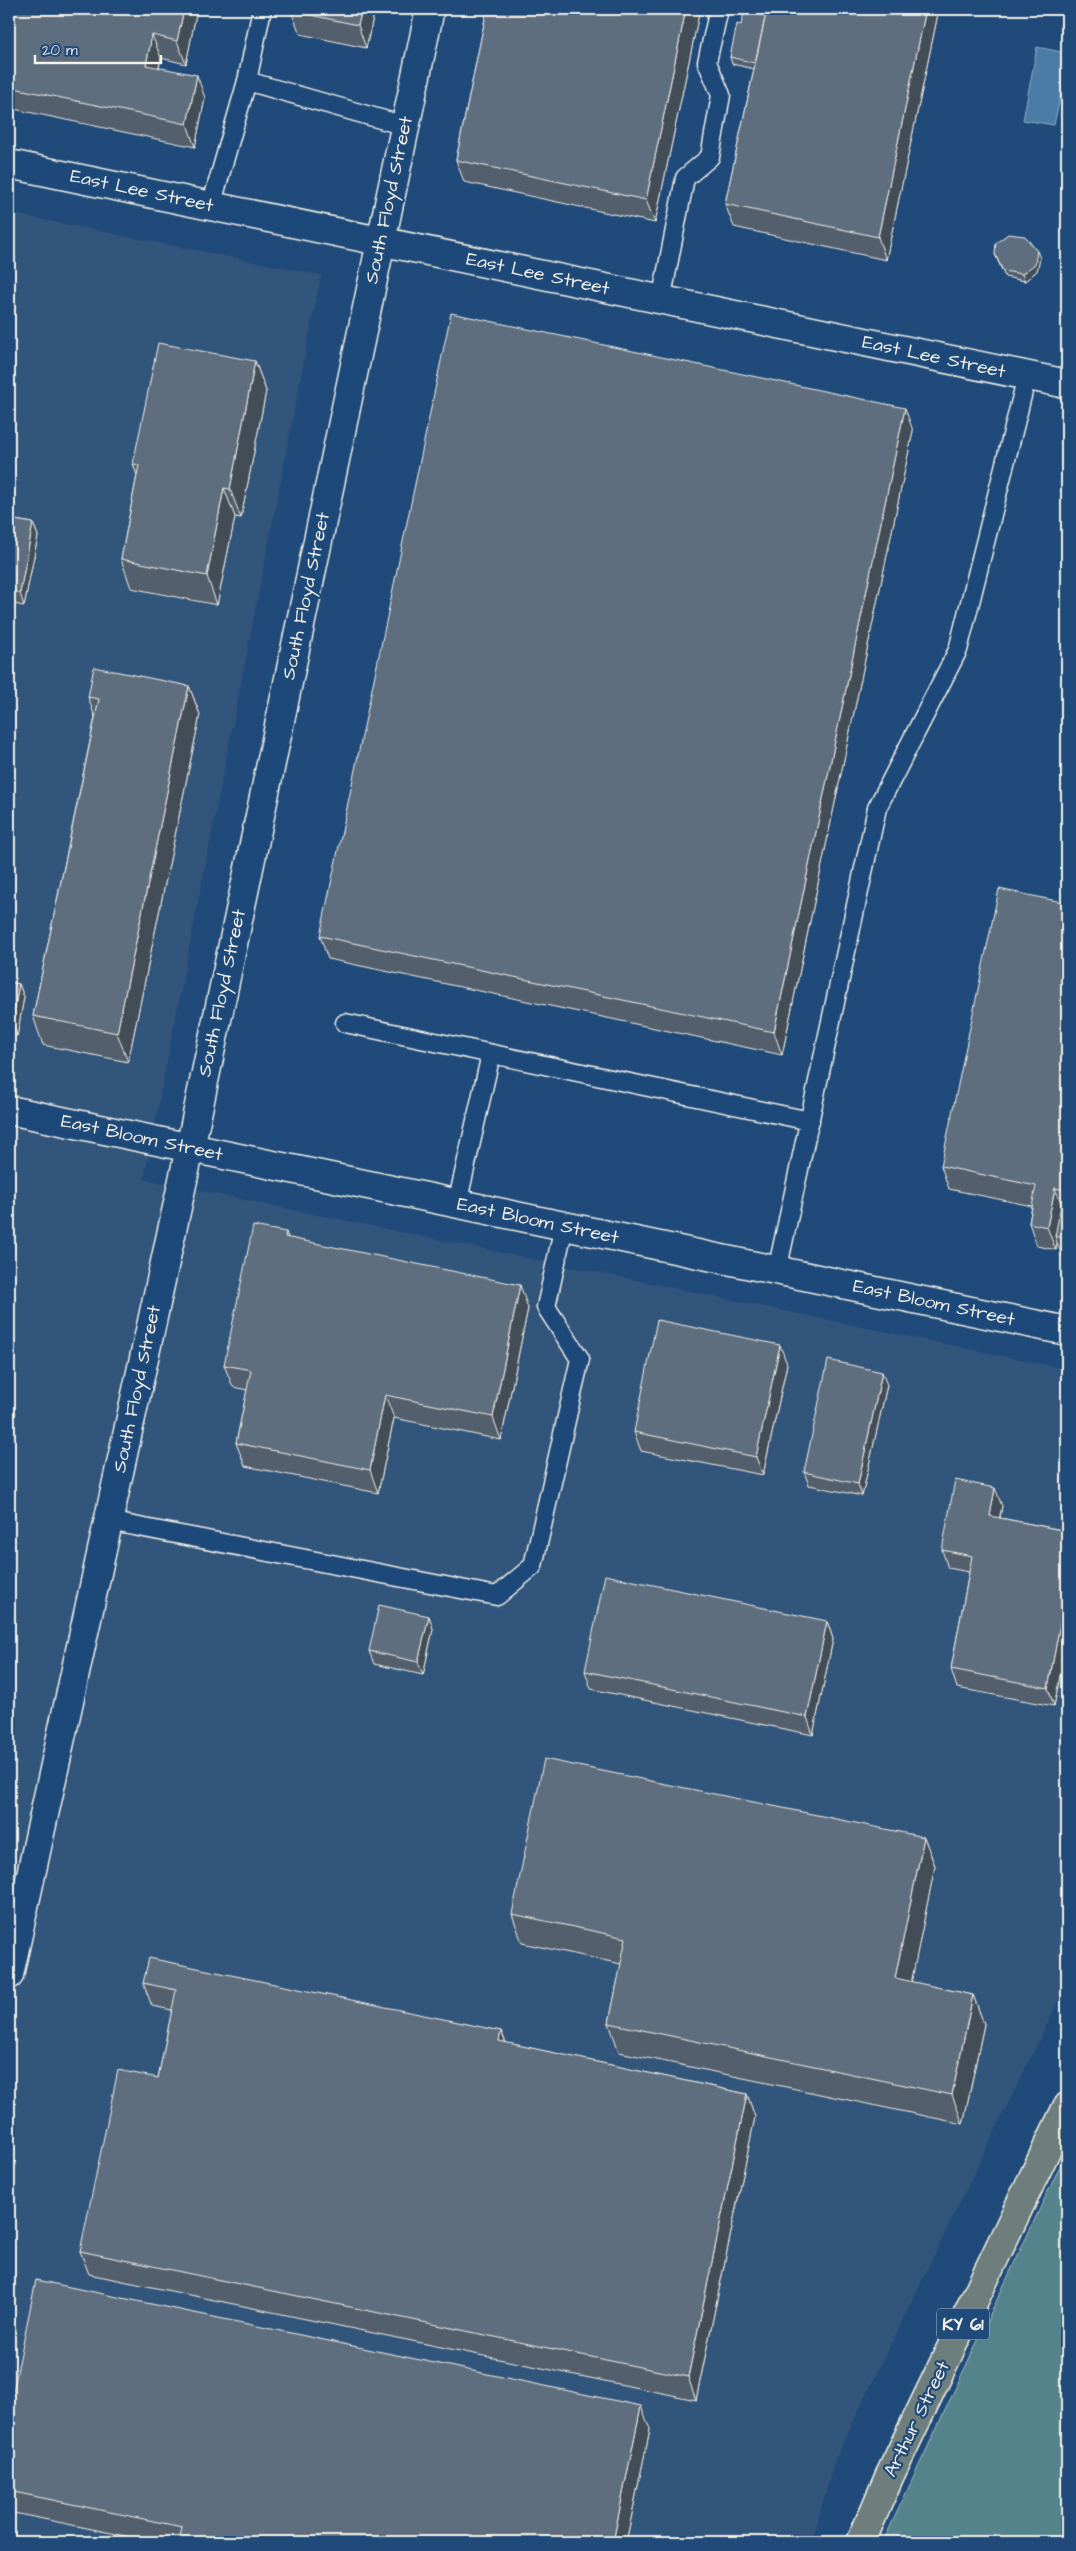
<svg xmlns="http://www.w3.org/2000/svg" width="1076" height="2551" font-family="'Architects Daughter',sans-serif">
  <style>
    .built { fill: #32557c }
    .green { fill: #54838c; stroke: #a4baba }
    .water { fill: #4b7ca8; stroke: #8fabc2 }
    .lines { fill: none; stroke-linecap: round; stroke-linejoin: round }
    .service-casing { stroke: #f4f1e8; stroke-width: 21 }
    .minor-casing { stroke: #f4f1e8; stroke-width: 31 }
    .tertiary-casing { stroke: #f4f1e8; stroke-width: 31 }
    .primary-casing { stroke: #f4f1e8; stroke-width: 31 }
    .service { stroke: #1f4a7a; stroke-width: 18 }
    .minor { stroke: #1f4a7a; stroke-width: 28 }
    .tertiary { stroke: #1f4a7a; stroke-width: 28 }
    .primary { stroke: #6d7e7c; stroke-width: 28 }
    .wall { fill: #525f6d; stroke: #f4f1e8 }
    .shaded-wall { fill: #424d59; stroke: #f4f1e8 }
    .building { fill: #5f6e7f; stroke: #f4f1e8 }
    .labels { text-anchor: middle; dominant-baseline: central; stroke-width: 4.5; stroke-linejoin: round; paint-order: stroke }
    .shield { fill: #1f4a7a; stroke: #b4bfc7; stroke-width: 1 }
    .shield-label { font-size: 18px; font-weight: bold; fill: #f4f1e8 }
    .street-label { font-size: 19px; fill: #f4f1e8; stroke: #1f4a7a }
  </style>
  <rect width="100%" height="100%" fill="#1f4a7a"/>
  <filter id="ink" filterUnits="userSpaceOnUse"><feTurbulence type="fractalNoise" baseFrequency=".02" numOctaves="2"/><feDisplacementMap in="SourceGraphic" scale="10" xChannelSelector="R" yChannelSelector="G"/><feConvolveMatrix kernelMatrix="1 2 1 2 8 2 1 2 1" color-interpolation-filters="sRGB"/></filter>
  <g filter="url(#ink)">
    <polygon class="built" points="9,213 321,275 144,1179 1067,1369 1067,1983 835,2459 812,2542 9,2542"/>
    <polygon class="green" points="1067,2151 1067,2542 883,2542"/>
    <polygon class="water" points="1037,47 1067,53 1067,67 1054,125 1023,120"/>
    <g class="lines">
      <g class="service-casing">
        <g id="service">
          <polyline points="247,81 262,9"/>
          <polyline points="211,206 247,81 405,126"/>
          <polyline points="661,301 685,178 710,157 721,95 707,62 719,9"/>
          <polyline points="345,1023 810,1121"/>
          <polyline points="457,1204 491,1054"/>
          <polyline points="777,1271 877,808 958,650 1027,376"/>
          <polyline points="108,1521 497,1596 533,1566 580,1359 546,1307 564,1226"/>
        </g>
      </g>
      <g class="minor-casing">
        <g id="minor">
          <polyline points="9,164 1067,384"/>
          <polyline points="9,1110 1067,1331"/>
        </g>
      </g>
      <g class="tertiary-casing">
        <polyline id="tertiary" points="9,1975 190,1148 430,9"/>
      </g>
      <g class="primary-casing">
        <polyline id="primary" points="861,2542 889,2477 1067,2107"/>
      </g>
      <use href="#service" class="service"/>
      <use href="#minor" class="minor"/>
      <use href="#tertiary" class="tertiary"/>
      <use href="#primary" class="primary"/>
    </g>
    <g class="wall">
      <polygon points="9,9 197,9 186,64 161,58 159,68 205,98 195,147 9,108"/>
      <polygon points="292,9 375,9 366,48 300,34 291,11"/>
      <polygon points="487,9 700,9 655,223 464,182 456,160"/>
      <polygon points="939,9 886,260 734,227 725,204 754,69 732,64 730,57 741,25"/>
      <polygon points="995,254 1040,258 1037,271 1025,281 1005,277"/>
      <polygon points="255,361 266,391 241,518 235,517 217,605 131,588 121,559 137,475 133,464"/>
      <polygon points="913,431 782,1055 328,959 320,936"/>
      <polygon points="9,519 33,523 38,536 24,606 9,603"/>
      <polygon points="189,686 200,715 128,1062 43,1045 33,1016 95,717 88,697"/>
      <polygon points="1067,903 1067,1260 1063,1259 1057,1243 1056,1250 1037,1246 1029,1223 1032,1206 949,1189 941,1166"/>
      <polygon points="9,982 19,984 24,997 17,1036 9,1034"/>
      <polygon points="286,1232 288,1238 528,1308 501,1440 394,1418 378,1493 245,1466 236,1443 247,1390 233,1387 224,1365"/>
      <polygon points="787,1364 763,1475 641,1451 634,1432"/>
      <polygon points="887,1385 862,1496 809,1485 804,1472"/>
      <polygon points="1002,1506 1000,1518 1067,1531 1067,1641 1054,1706 957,1688 951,1669 969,1572 948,1568 942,1550"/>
      <polygon points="429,1616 433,1629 423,1675 374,1664 369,1651"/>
      <polygon points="827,1621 833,1639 813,1735 591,1689 585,1671"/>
      <polygon points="924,1837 935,1866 911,1982 973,1995 984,2024 963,2124 619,2052 609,2023 621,1964 522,1943 512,1914"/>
      <polygon points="143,1983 501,2031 506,2043 747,2094 755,2117 696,2400 89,2274 80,2251 158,2078 172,2010 152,2006"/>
      <polygon points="9,2411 650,2429 626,2542 155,2542 9,2512"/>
    </g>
    <g class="shaded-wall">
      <polygon points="184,9 197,9 186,64 177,41"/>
      <polygon points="362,9 375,9 366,48 358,25"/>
      <polygon points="686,9 700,9 655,223 646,200"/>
      <polygon points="926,9 939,9 886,260 878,237"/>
      <polygon points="152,35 161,58 154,88 146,65"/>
      <polygon points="197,75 205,98 195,147 187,124"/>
      <polygon points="1037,251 1040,258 1037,271 1025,281 1022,274"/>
      <polygon points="255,361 266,391 241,518 230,489"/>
      <polygon points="905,408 913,431 782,1055 774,1032"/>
      <polygon points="224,488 235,517 217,605 207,576"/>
      <polygon points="33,523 38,536 24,606 20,593"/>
      <polygon points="189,686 200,715 128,1062 117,1033"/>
      <polygon points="19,984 24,997 17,1036 12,1023"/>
      <polygon points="1055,1188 1064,1211 1055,1236 1057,1243 1056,1250 1047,1227"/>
      <polygon points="520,1285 528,1308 501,1440 493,1417"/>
      <polygon points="780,1345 787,1364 763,1475 756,1457"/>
      <polygon points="882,1372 887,1385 862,1496 858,1484"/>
      <polygon points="385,1395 394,1418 378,1493 370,1470"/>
      <polygon points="995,1488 1002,1506 996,1534 990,1516"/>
      <polygon points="1062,1613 1067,1626 1067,1641 1054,1706 1048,1688"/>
      <polygon points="429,1616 433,1629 423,1675 418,1662"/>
      <polygon points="827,1621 833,1639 813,1735 807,1717"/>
      <polygon points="924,1837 935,1866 906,2008 895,1978"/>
      <polygon points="973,1995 984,2024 963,2124 952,2095"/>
      <polygon points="501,2031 510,2054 499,2041"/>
      <polygon points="747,2094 755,2117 696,2400 688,2377"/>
      <polygon points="641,2406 650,2429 626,2542 613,2542"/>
    </g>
    <g class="building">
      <polygon points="9,9 184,9 177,41 152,35 146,65 197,75 187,124 9,87"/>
      <polygon points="292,9 362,9 358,25 291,11"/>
      <polygon points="487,9 686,9 646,200 456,160"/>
      <polygon points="745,9 767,9 755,63 730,57 737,24 741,25"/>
      <polygon points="767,9 926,9 878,237 725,204"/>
      <polygon points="1008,234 1025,236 1037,251 1035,264 1022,274 1003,271 995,254 996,243"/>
      <polygon points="451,313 905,408 774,1032 320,936"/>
      <polygon points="158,343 255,361 230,489 224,488 207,576 121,559 139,465 133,464"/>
      <polygon points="9,519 33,523 20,593 9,591"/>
      <polygon points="94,667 189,686 117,1033 33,1016 99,699 88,697"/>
      <polygon points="999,889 1067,903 1067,1239 1055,1236 1064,1190 1055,1188 1047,1227 1029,1223 1036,1186 941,1166"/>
      <polygon points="9,982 19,984 12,1023 9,1022"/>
      <polygon points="253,1226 286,1232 285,1237 520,1285 493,1417 385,1395 370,1470 236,1443 251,1370 224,1365"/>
      <polygon points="657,1320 780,1345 756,1457 634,1432"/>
      <polygon points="828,1360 882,1372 858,1484 804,1472"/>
      <polygon points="955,1480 995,1488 990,1516 1067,1531 1067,1614 1062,1613 1048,1688 951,1669 972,1556 942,1550"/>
      <polygon points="605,1575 827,1621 807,1717 585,1671"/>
      <polygon points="379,1605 429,1616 418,1662 369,1651"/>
      <polygon points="544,1759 924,1837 895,1978 973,1995 952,2095 609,2023 626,1938 512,1914"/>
      <polygon points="149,1958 501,2031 499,2041 747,2094 688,2377 80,2251 118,2070 158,2078 176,1990 143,1983"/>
      <polygon points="36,2280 641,2406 613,2542 179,2542 182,2527 9,2491 9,2411"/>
    </g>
  </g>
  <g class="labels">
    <rect class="shield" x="937" y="2308.5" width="52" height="31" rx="4"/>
    <g class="shield-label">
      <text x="963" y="2324">KY 61</text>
    </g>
    <g class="street-label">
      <text transform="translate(142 191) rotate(12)">East Lee Street</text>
      <text transform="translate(389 200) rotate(-78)">South Floyd Street</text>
      <text transform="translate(538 274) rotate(12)">East Lee Street</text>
      <text transform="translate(934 357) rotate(12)">East Lee Street</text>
      <text transform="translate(306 596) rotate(-78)">South Floyd Street</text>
      <text transform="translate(222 993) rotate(-78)">South Floyd Street</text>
      <text transform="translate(142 1138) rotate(12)">East Bloom Street</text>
      <text transform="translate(538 1221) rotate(12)">East Bloom Street</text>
      <text transform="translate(934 1303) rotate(12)">East Bloom Street</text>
      <text transform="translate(137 1389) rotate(-78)">South Floyd Street</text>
      <text transform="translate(917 2419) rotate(-64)">Arthur Street</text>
    </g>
  </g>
  <rect width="1076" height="2551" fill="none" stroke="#1f4a7a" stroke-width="30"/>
  <rect x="15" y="15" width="1046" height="2521" fill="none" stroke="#f4f1e8" stroke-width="2" filter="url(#ink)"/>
  <path d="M35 55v8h126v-8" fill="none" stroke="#f4f1e8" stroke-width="2.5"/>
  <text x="42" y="55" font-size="15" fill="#f4f1e8" stroke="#1f4a7a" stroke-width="4" paint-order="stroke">20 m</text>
</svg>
